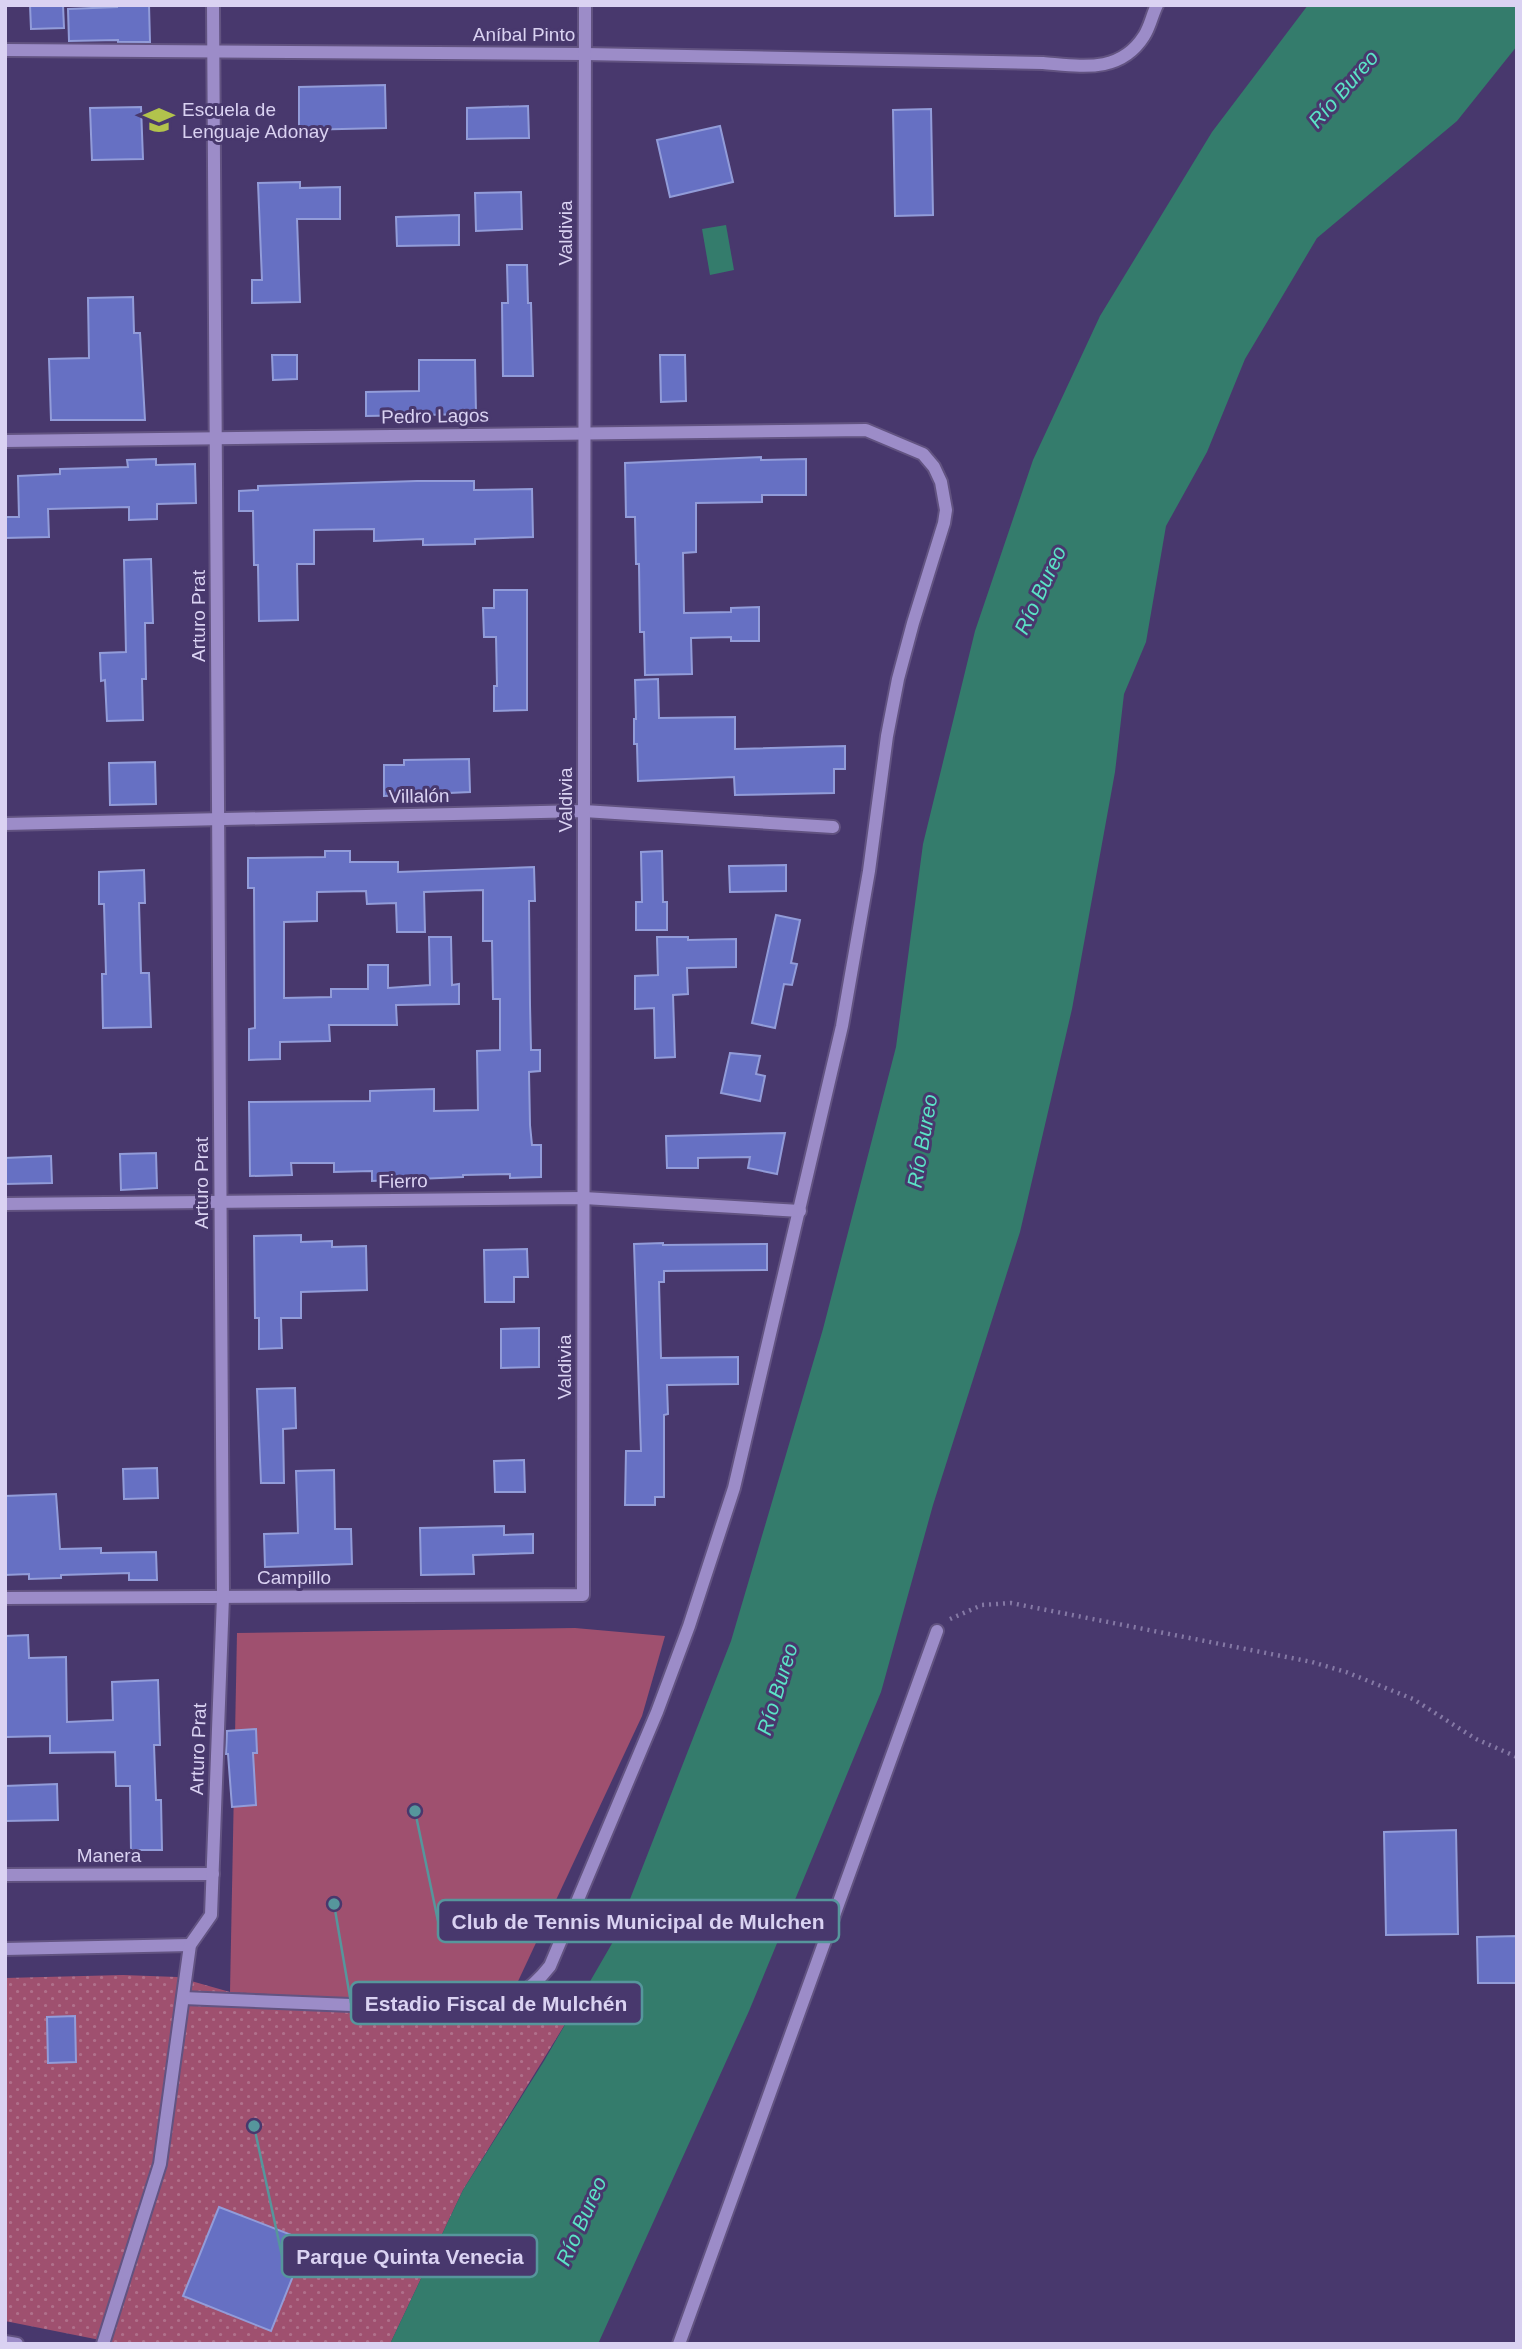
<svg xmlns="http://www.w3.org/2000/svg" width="1522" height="2349" font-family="Arial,sans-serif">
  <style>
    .grass { fill: #9f506f }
    .park { fill: url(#park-dots) }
    .water { fill: #347c6c }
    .building { fill: #6670c3; stroke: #929cd9; stroke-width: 2 }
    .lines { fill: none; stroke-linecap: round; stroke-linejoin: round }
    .minor-casing { stroke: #625381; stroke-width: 16 }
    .path { stroke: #8579a5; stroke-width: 4.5; stroke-dasharray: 2 5; stroke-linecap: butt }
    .minor { stroke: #9c8cc8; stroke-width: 12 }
    .labels { text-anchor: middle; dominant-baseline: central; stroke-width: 6; stroke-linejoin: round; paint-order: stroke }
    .street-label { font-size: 19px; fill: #dad2f2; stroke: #48386d }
    .poi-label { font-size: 19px; fill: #dad2f2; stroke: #48386d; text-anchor: start }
    .water-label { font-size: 21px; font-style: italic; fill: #5be3c6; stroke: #48386d }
    .leader { fill: none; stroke: #56969c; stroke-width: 2.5 }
    .callout-dot { fill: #56969c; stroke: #48386d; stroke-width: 2.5 }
    .callout { fill: #48386d; stroke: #56969c; stroke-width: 2.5 }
    .callout-label { font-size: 21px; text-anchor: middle; font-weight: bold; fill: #dad2f2 }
  </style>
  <defs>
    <pattern id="park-dots" width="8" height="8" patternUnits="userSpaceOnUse" patternTransform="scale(1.75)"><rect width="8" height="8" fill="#9f506f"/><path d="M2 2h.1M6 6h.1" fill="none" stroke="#b0708b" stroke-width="1.8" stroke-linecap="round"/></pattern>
  </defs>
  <rect width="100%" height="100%" fill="#48386d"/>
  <polygon class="grass" points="575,1628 665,1636 642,1716 506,2007 230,1992 237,1633"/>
  <polygon class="park" points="123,1975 177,1977 230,1992 506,2007 575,2008 463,2190 390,2344 120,2344 5,2321 5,1978"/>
  <g class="water">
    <polygon points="1308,5 1517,5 1517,46 1457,121 1317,238 1245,359 1207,452 1166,526 1146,642 1124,694 1115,772 1072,1009 1020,1232 933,1505 881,1692 749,2011 598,2344 390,2344 463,2190 544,2061 614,1940 731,1641 823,1329 896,1047 923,844 975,631 1033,460 1100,316 1212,132"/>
    <polygon points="726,225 734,270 710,275 702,229"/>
  </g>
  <g class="building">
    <polygon points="30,5 63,5 64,28 31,29"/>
    <polygon points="117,5 149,5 150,42 118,42 118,40 69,41 68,9 117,7"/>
    <polygon points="385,85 386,128 299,130 299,87"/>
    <polygon points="528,106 529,138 467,139 467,108"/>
    <polygon points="141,107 143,159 92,160 90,108"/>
    <polygon points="931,109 933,215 895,216 893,110"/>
    <polygon points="720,126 733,182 670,197 657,140"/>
    <polygon points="300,182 300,188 340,187 340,219 297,219 300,302 252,303 252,280 262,280 258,183"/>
    <polygon points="521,192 522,229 476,231 475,193"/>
    <polygon points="459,215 459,245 397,246 396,217"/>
    <polygon points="507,265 527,265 528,303 531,303 533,376 503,376 502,303 508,303"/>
    <polygon points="133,297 134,333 140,333 145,420 51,420 49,359 89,358 88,298"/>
    <polygon points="272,355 297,355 297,379 273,380"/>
    <polygon points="660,355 685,355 686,401 661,402"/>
    <polygon points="419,360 475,360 476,414 366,416 366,392 419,391"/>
    <polygon points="761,457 761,460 806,459 806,495 762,495 762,502 696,503 696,552 683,553 684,613 731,612 731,608 759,607 759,641 731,641 731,637 691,638 692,674 645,675 644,632 640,632 639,564 636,564 635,517 626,517 625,463"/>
    <polygon points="156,459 156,465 195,464 196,503 157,504 157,519 129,520 129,507 48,509 49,537 5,538 5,517 19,517 18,476 60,474 60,469 128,467 127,460"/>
    <polygon points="417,481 474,481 474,490 532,489 533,537 475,539 475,544 423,545 423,539 374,541 374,529 314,530 314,564 297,564 298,620 259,621 258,565 254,565 253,511 239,511 239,491 258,490 258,486"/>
    <polygon points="151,559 153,623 145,623 146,679 142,679 143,720 107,721 105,680 101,681 100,653 126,652 124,560"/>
    <polygon points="494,590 527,590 527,710 494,711 494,686 497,686 496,637 484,637 483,608 494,608"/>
    <polygon points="658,679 659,718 735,717 735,749 845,746 845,769 834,769 834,793 735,795 734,777 638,781 637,744 634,744 634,719 636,719 635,680"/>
    <polygon points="469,759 470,792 384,796 384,765 404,765 404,760"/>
    <polygon points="155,762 156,804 110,805 109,763"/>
    <polygon points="325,851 350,851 350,862 398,862 398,872 534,867 535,901 529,901 530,1005 531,1050 540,1050 540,1071 529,1072 530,1125 532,1145 541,1145 541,1177 510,1178 510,1174 463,1175 463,1177 372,1181 372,1171 334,1172 334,1163 291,1163 292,1175 250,1176 249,1102 370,1101 370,1091 434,1089 434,1111 478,1110 477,1051 500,1050 500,999 493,999 492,941 483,941 483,890 424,892 425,932 397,932 396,903 367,904 366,891 317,892 317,921 284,922 284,998 331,997 331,989 368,989 368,965 388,965 388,988 430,985 429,937 451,937 452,985 459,984 459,1004 396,1005 397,1025 329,1025 330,1041 280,1042 280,1059 249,1060 249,1029 255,1028 254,888 248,888 248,858 325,857"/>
    <polygon points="662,851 663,902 667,902 667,930 636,930 636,902 642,902 641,852"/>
    <polygon points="786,865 786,891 730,892 729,866"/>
    <polygon points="144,870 145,903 139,903 141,973 149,973 151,1027 103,1028 102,974 106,974 104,904 99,904 99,872"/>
    <polygon points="776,915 800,920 791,963 797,964 792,985 784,984 775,1028 752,1023"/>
    <polygon points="657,937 688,937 688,940 736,939 736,967 687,968 688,994 673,995 675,1057 655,1058 654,1008 635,1009 635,976 658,975"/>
    <polygon points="730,1053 760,1056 756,1074 765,1076 760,1101 721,1093"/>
    <polygon points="785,1133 777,1174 748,1168 750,1157 698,1158 698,1168 667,1168 666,1136"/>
    <polygon points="156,1153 157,1188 121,1190 120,1154"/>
    <polygon points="51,1156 52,1183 5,1184 5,1158"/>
    <polygon points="301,1235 301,1242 332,1241 332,1247 366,1246 367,1290 301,1292 301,1318 281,1318 282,1348 259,1349 259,1318 255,1318 254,1236"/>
    <polygon points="663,1243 663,1245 767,1244 767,1270 664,1271 664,1282 659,1282 661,1358 738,1357 738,1384 667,1385 668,1414 664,1415 664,1497 655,1497 655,1505 625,1505 626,1451 641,1451 634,1244"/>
    <polygon points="527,1249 528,1277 514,1277 514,1302 485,1302 484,1250"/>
    <polygon points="539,1328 539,1367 501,1368 501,1329"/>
    <polygon points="295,1388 296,1428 283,1429 284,1483 261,1483 257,1389"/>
    <polygon points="524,1460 525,1492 495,1492 494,1461"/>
    <polygon points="157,1468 158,1498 124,1499 123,1469"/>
    <polygon points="334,1470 335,1529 351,1529 352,1564 265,1567 264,1534 298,1533 296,1471"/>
    <polygon points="56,1494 60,1549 101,1548 101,1553 156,1552 157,1580 129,1580 129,1573 61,1575 61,1578 29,1579 29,1574 5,1575 5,1496"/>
    <polygon points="504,1526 504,1535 533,1534 533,1553 473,1555 474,1574 421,1575 420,1528"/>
    <polygon points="28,1635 29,1658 66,1657 67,1722 113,1720 112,1682 158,1680 160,1745 154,1745 156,1800 161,1800 162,1850 131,1850 130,1786 116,1786 115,1752 50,1753 50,1736 5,1737 5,1636"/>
    <polygon points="256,1729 257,1753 253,1753 256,1805 232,1807 228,1754 226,1754 227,1731"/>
    <polygon points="57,1784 58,1820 5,1821 5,1786"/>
    <polygon points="1456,1830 1458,1934 1386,1935 1384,1832"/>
    <polygon points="1517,1936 1517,1983 1478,1983 1477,1937"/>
    <polygon points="75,2016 76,2062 48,2063 47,2017"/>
    <polygon points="219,2207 307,2241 271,2331 183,2296"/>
  </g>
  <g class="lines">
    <g class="minor-casing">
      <g id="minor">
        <path d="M5 50 585 54 1043 63C1081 66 1120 74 1144 36 1150 27 1152 15 1157 5"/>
        <path d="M5 441 866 430 923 454 934 467 941 482 946 510 944 523 913 623 898 679 887 736 869 871 842 1026 734 1488 689 1626 657 1712 550 1966C529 1993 506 2006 472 2010L183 1998"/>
        <polyline points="5,824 584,811 833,827"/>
        <polyline points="5,1204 584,1198 800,1211"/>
        <polyline points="5,1598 583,1595 585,5"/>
        <polyline points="5,1875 213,1874"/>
        <polyline points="5,1949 190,1945"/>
        <polyline points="5,2342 17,2344"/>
        <polyline points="103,2344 160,2164 190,1945 211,1915 223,1597 213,5"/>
        <polyline points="679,2344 937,1631"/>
      </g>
    </g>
    <polyline class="path" points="950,1619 982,1605 1011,1603 1312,1662 1346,1672 1413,1699 1476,1739 1517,1757"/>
    <use href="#minor" class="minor"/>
  </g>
  <defs>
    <g id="school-bare" transform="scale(2.415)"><path d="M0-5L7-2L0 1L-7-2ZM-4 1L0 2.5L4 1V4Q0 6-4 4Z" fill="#b2c34c" stroke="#48386d" stroke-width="2.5" paint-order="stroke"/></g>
  </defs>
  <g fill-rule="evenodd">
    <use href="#school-bare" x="159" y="120"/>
  </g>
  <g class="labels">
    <g class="street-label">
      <text x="524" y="34">Aníbal Pinto</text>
      <text transform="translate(565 233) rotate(-90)">Valdivia</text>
      <text transform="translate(435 416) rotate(-1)">Pedro Lagos</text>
      <text transform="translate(198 616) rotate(-90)">Arturo Prat</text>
      <text transform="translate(419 796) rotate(-1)">Villalón</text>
      <text transform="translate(565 800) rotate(-90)">Valdivia</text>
      <text transform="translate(403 1181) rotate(-1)">Fierro</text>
      <text transform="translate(201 1183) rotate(-90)">Arturo Prat</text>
      <text transform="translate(564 1367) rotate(-90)">Valdivia</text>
      <text x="294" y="1577">Campillo</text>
      <text transform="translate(198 1749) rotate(-88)">Arturo Prat</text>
      <text x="109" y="1855">Manera</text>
    </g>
    <g class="poi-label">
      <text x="182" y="109">Escuela de<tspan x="182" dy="22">Lenguaje Adonay</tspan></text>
    </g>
    <g class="water-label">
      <text transform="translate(1343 89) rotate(-49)">Río Bureo</text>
      <text transform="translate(1040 590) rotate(-65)">Río Bureo</text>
      <text transform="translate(922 1141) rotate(-80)">Río Bureo</text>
      <text transform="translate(777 1689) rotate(-73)">Río Bureo</text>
      <text transform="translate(581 2221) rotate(-66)">Río Bureo</text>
    </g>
  </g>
  <path class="leader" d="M415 1811L438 1921M334 1904L351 2003M254 2126L282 2256"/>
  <g class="callout-dot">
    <circle cx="415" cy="1811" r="7"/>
    <circle cx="334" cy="1904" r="7"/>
    <circle cx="254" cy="2126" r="7"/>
  </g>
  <g class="callout">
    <rect x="438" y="1900" width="401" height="42" rx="7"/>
    <rect x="351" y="1982" width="291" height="42" rx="7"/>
    <rect x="282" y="2235" width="255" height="42" rx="7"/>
  </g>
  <g class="callout-label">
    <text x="638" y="1929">Club de Tennis Municipal de Mulchen</text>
    <text x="496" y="2011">Estadio Fiscal de Mulchén</text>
    <text x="410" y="2264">Parque Quinta Venecia</text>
  </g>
  <rect width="1522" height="2349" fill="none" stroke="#dad2f2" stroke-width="14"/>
</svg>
